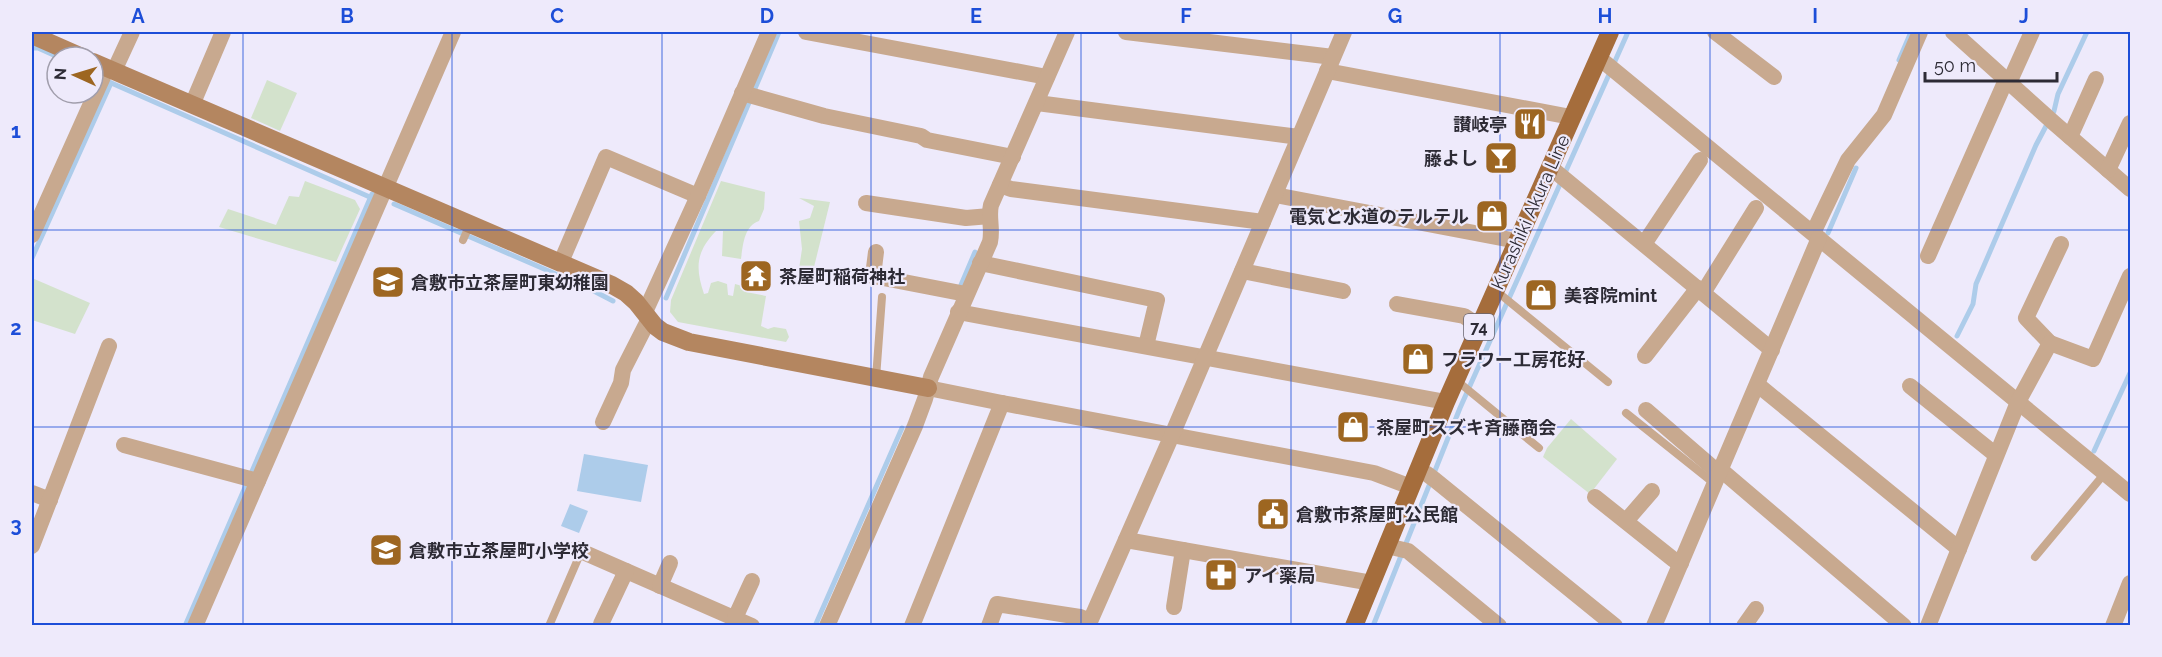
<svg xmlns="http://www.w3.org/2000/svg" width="2162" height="657" font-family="Raleway,'Noto Sans JP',sans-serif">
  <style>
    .green { fill: #d3e2cc }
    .water { fill: #adccea }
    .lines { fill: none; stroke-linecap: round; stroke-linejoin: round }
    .stream { stroke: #adccea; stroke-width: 5 }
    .lane { stroke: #c8a98f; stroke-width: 8 }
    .street { stroke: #c8a98f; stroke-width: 16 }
    .secondary { stroke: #b48660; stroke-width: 18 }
    .primary { stroke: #a56d3c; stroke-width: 18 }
    .grid { fill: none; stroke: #1d4ed8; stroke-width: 1.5; stroke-opacity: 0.55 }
    .labels { text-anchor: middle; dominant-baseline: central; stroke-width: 4.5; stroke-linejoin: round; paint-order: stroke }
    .shield { fill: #eeeafb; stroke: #676470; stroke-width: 1.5 }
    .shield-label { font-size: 16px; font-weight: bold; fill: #2d2b35 }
    .poi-label { font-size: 18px; font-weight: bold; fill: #2d2b35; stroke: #eeeafb; text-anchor: start }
    .street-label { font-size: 18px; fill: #2d2b35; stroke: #eeeafb }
    .neatline { fill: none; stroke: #1d4ed8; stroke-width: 2 }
    .grid-label { font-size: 20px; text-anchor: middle; font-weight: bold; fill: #1d4ed8 }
  </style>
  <rect width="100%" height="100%" fill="#eeeafb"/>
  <g class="green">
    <polygon points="267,80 297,93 280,131 251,118"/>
    <polygon points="305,181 355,200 360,209 336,262 219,227 228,209 276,225 289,196 299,197"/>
    <path d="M721 181 765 192 764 209 759 221C744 226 743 245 741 259L722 256 723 231H716C696 252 695 267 704 294L708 293 711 283 718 281 727 284 728 295 733 296 735 284 746 287V292L766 296 761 326 768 329 774 327 786 329 789 337 786 342 678 322 670 312 671 300Z"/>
    <polygon points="799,198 830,202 814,267 810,274 805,277 801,275 799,269 802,249 799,221 810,218 814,206"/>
    <polygon points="32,278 90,303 75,334 32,320"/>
    <polygon points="1571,419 1617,459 1590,494 1543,457 1547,448"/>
  </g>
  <g class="water">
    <polygon points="584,454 648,465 641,502 577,491"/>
    <polygon points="570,504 588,511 579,533 561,526"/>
  </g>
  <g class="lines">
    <g class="stream">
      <polyline points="32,48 38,48 58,57"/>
      <polyline points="1899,60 1911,32"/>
      <polyline points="109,82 372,198"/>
      <polyline points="394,204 588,288 613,301"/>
      <polyline points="1828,233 1856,168"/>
      <polyline points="32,258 111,83"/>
      <polyline points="961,285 975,252"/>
      <polyline points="666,298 779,32"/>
      <polyline points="1957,336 1973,304 1976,284 2036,145 2054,111 2058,94 2087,32"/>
      <polyline points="2094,451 2130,373"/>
      <polyline points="185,626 372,194"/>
      <polyline points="815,626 902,428"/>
      <polyline points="1373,626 1460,408 1628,32"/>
    </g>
    <g class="lane">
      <polyline points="463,240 470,224"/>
      <polyline points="1495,290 1608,382"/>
      <polyline points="876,378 882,297"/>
      <polyline points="1456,380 1539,448"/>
      <polyline points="1626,413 1715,484"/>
      <polyline points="2035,557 2105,473"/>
      <polyline points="549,626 581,552"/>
    </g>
    <g class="street">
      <polyline points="806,32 1047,77"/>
      <polyline points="1126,32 1333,57"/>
      <polyline points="1715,32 1774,77"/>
      <polyline points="1953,32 2054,123 2130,189"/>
      <polyline points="1598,57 2130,494"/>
      <polyline points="114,71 132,32"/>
      <polyline points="1327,71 1571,117"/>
      <polyline points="2009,83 2032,32"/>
      <polyline points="742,93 824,116 921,136 927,140 1013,157"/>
      <polyline points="1037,103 1299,137"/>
      <polyline points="192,105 223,32"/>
      <polyline points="2070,137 2096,79"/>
      <polyline points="1550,167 1772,350"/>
      <polyline points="2108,170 2130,123"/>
      <polyline points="1000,185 1011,189 1263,222"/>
      <polyline points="1275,195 1517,241"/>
      <polyline points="866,203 966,218 990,216"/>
      <polyline points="1813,233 1848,160 1884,115 1920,32"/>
      <polyline points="32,235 107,68"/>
      <polyline points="1644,244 1700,160"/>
      <polyline points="876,252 873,276 966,294"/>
      <polyline points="1928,256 2006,80"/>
      <polyline points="561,262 606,157 698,196"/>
      <polyline points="980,263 1157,300 1146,346"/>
      <polyline points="1242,271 1343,291"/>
      <polyline points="1703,293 1756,208"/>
      <polyline points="1397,304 1464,316 1479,326"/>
      <polyline points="645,312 698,196 769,32"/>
      <polyline points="958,312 1446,402"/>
      <polyline points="2050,343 2026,318 2061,244"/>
      <polyline points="1645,356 1698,288"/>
      <polyline points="1758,385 1959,549"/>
      <polyline points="1910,386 1996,455"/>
      <polyline points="928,388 1002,403 1374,473 1411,487"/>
      <polyline points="1646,410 1719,473"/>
      <polyline points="603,422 621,383 623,370 649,319"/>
      <polyline points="124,445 258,481"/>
      <polyline points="1721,470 1904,626"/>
      <polyline points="1417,471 1427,474 1435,480 1615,626"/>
      <polyline points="32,493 50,500"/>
      <polyline points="1595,497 1674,560 1681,563"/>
      <polyline points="1626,521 1652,491"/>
      <polyline points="1126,540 1372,583"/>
      <polyline points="32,546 109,346"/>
      <polyline points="1387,546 1408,551 1499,626"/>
      <polyline points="576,549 752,626"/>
      <polyline points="660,586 670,563"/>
      <polyline points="1174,607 1183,550"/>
      <polyline points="735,618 752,581"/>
      <polyline points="601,624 626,571"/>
      <polyline points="195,626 453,32"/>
      <path d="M827 626 915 426 925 399 931 377 990 242C993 229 988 217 991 205L1067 32"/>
      <polyline points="912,626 1002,403"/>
      <polyline points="989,626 997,604 1080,617 1090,621"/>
      <polyline points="1088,626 1172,435 1344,32"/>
      <polyline points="1654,626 1819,238"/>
      <polyline points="1744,626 1756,609"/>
      <polyline points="1928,626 2018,402 2050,343 2093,359 2130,276"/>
      <polyline points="2113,626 2130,583"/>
    </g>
    <g class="secondary">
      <polyline points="32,35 82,57"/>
      <polyline points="93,62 612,285 626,293 636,302 655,326 663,332 689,342 928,388"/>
    </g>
    <polyline class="primary" points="1354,626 1446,402 1610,32"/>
  </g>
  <path class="grid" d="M243 32V626M452 32V626M662 32V626M871 32V626M1081 32V626M1291 32V626M1500 32V626M1710 32V626M1919 32V626M32 230H2130M32 427H2130"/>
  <defs>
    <g id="restaurant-square" transform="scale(1.725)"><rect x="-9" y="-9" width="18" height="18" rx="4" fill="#9d6621" stroke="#eeeafb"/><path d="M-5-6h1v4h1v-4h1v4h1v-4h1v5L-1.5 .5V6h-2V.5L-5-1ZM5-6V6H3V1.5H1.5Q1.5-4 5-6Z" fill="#fff"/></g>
    <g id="bar-square" transform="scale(1.725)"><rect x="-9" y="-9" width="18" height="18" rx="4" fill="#9d6621" stroke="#eeeafb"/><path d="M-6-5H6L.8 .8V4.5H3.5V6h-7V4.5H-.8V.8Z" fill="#fff"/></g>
    <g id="shop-square" transform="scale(1.725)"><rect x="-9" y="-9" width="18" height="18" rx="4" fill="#9d6621" stroke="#eeeafb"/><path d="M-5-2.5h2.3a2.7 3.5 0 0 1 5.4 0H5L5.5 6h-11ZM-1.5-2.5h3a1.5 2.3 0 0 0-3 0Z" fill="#fff"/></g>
    <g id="temple-square" transform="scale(1.725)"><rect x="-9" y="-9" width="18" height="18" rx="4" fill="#9d6621" stroke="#eeeafb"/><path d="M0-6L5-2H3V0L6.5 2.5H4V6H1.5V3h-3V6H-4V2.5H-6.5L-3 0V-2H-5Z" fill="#fff"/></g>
    <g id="school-square" transform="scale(1.725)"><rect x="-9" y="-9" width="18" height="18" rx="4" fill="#9d6621" stroke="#eeeafb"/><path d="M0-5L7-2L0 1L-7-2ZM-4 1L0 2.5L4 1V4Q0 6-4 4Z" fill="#fff"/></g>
    <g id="civic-square" transform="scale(1.725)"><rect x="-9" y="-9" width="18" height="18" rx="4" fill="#9d6621" stroke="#eeeafb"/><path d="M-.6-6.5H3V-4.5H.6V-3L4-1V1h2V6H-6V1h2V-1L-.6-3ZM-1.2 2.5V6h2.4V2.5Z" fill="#fff"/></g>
    <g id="pharmacy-square" transform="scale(1.725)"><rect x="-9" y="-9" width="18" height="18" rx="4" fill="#9d6621" stroke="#eeeafb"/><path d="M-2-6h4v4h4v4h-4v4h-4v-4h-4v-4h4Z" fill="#fff"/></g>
  </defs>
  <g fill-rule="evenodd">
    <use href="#restaurant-square" x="1530" y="124"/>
    <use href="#bar-square" x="1501" y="158"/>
    <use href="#shop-square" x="1492" y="216"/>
    <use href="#temple-square" x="756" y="276"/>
    <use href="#school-square" x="388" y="282"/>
    <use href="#shop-square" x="1541" y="295"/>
    <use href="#shop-square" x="1418" y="359"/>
    <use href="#shop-square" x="1353" y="427"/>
    <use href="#civic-square" x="1273" y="514"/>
    <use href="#school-square" x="386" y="550"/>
    <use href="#pharmacy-square" x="1221" y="575"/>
  </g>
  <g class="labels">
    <rect class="shield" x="1464" y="314" width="30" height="26" rx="4.5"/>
    <g class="shield-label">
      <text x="1479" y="327">74</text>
    </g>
    <g class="poi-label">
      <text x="1507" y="124" text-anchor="end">讃岐亭</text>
      <text x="1478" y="158" text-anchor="end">藤よし</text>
      <text x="1469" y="216" text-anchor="end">電気と水道のテルテル</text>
      <text x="779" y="276">茶屋町稲荷神社</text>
      <text x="411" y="282">倉敷市立茶屋町東幼稚園</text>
      <text x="1564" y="295">美容院mint</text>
      <text x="1441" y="359">フラワー工房花好</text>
      <text x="1376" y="427">茶屋町スズキ斉藤商会</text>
      <text x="1296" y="514">倉敷市茶屋町公民館</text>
      <text x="409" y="550">倉敷市立茶屋町小学校</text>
      <text x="1244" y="575">アイ薬局</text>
    </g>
    <g class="street-label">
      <text transform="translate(1530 212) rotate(-66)">Kurashiki Akura Line</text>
    </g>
  </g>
  <rect width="2162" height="657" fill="none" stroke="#eeeafb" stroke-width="66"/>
  <g transform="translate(75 75) rotate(274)"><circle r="28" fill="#eeeafb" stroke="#a19eac" stroke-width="1.5"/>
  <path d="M0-4.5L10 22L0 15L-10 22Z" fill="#9d6621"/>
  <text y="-9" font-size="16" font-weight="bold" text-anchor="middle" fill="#2d2b35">N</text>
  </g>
  <path d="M1925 72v9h132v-9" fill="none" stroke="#2d2b35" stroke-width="3"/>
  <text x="1934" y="72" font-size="18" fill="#2d2b35" stroke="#eeeafb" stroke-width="4.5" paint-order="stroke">50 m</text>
  <rect x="33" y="33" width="2096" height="591" class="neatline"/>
  <g class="grid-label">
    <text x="138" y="23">A</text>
    <text x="347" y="23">B</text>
    <text x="557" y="23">C</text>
    <text x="767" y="23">D</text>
    <text x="976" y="23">E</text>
    <text x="1186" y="23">F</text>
    <text x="1395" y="23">G</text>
    <text x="1605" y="23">H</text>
    <text x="1815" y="23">I</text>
    <text x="2024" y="23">J</text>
    <text x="16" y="138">1</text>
    <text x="16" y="335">2</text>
    <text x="16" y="532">3</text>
  </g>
</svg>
